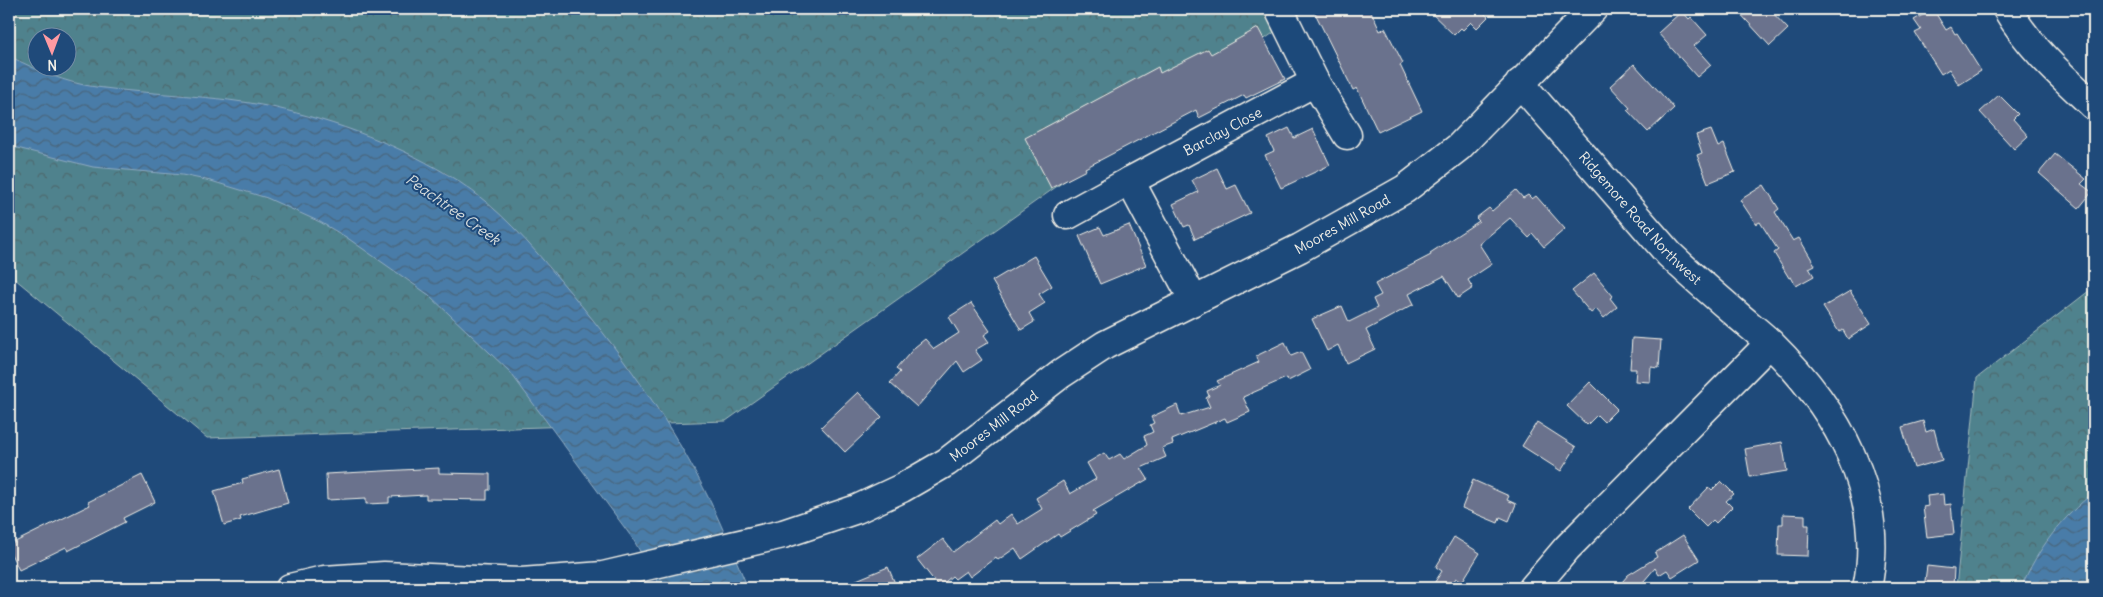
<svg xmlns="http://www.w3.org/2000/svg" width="2103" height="597" font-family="Delius,sans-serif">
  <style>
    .forest { fill: url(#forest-crowns); stroke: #a2baba; fill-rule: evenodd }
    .water { fill: url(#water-waves); stroke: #8eabc2 }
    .building { fill: #6a728d; stroke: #f4f1e8 }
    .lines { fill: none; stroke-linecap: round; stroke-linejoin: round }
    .minor-casing { stroke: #f4f1e8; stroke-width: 31 }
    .minor { stroke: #1f4a7a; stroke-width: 28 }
    .labels { text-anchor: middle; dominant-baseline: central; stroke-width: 4; stroke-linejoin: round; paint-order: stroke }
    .street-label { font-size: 14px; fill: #f4f1e8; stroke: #1f4a7a }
    .water-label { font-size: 15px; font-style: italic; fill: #dadfde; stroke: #1f4a7a }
  </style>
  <defs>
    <pattern id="forest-crowns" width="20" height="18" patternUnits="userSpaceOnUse" patternTransform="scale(1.25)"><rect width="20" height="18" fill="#50828d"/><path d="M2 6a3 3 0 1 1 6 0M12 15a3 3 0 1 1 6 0" fill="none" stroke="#4d686d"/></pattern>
    <pattern id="water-waves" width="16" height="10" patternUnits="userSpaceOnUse" patternTransform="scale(1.25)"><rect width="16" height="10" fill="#4a7ca8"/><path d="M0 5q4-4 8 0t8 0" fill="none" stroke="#4a657c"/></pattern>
  </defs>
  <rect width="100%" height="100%" fill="#1f4a7a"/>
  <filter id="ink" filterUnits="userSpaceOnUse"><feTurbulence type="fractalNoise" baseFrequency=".02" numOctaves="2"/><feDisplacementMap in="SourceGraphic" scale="10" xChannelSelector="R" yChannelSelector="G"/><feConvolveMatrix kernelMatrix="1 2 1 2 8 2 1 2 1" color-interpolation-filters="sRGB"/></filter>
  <g filter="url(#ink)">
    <g class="forest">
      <path d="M9 9H1307L726 421 207 438 9 274ZM38 38H68V68H38Z"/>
      <polygon points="2094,287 2094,588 1956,588 1977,378"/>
    </g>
    <g class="water">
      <path d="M9 56C37 70 65 83 96 87 155 95 214 95 272 107 338 122 401 145 458 181 498 207 530 244 560 280 618 348 672 422 711 503 724 531 736 560 748 588H661L633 539 510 372 429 295 346 237 320 222 267 198 211 181 182 175 93 167 9 146Z"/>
      <path d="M2094 492V588H2021C2037 549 2062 518 2094 492Z"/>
    </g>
    <g class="building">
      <polygon points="1324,9 1370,9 1380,31 1385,28 1403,63 1400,65 1422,111 1378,132 1357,88 1353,90 1315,13"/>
      <polygon points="1427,9 1484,9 1482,11 1488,17 1477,28 1471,22 1463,30 1461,28 1454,35"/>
      <polygon points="1736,9 1769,9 1788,29 1770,46"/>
      <polygon points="1933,9 1946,30 1951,27 1955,34 1957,33 1981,71 1959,85 1949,69 1941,74 1915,33 1921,30 1914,20"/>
      <polygon points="1682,11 1689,19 1691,17 1707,35 1694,46 1711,65 1697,77 1658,33"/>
      <polygon points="1258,28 1285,79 1246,98 1244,95 1199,118 1196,110 1085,168 1086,170 1051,188 1025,138 1158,67 1160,73 1208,49 1211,54"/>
      <polygon points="1634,64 1674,108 1648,132 1627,110 1630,108 1610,86"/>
      <polygon points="1999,95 2018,114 2013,119 2028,136 2014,149 1980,112"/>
      <polygon points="1289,128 1294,138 1313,129 1330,165 1281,188 1265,155 1274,151 1268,138"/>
      <polygon points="1711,130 1718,147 1724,144 1735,172 1708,183 1697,155 1702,153 1696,135"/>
      <polygon points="2055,154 2086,179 2081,184 2092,192 2079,208 2039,173"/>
      <polygon points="1217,168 1227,189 1236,185 1250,213 1195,239 1189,225 1184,227 1173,204 1198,192 1192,180"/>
      <polygon points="1764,185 1779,209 1775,212 1793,241 1799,238 1815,265 1809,268 1814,276 1796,286 1791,277 1789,278 1774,253 1778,250 1760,222 1756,224 1740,200"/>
      <polygon points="1516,190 1523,198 1528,195 1532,199 1536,196 1565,229 1544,247 1533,234 1529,238 1510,218 1479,244 1492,264 1468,280 1473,288 1458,298 1444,276 1409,294 1414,304 1366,330 1375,349 1346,363 1338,345 1327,351 1312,319 1342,306 1349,322 1377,308 1373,299 1381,295 1375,284 1431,255 1430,253 1479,221 1476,218 1489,208 1492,211"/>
      <polygon points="1129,225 1146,265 1100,284 1079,236 1100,227 1104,235"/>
      <polygon points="1034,256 1052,286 1039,294 1045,303 1029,313 1034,322 1021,330 992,281"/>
      <polygon points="1594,273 1613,296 1610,298 1617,307 1604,318 1596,309 1591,313 1572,291"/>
      <polygon points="1850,291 1871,324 1848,339 1843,330 1839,332 1823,307"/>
      <polygon points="971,303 990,331 984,335 989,342 975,350 982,360 964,372 957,361 917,407 890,383 900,372 896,369 915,347 925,339 934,349 959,333 949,317"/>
      <polygon points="1632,338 1661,340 1659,368 1651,367 1650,382 1635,381 1636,369 1630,369"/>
      <polygon points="1285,342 1291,356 1301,352 1310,370 1288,381 1286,378 1243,397 1250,412 1227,422 1225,418 1172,440 1173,444 1162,448 1166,457 1141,468 1148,479 1093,511 1096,515 1060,537 1058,534 1022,559 1015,548 998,560 996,557 970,577 966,571 955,579 952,576 939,587 917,559 943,539 953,552 995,520 998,524 1011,514 1018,524 1042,509 1036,498 1063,481 1070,494 1096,479 1087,463 1104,453 1109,460 1120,454 1124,459 1147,445 1144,436 1153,432 1150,425 1154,423 1151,417 1177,405 1181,416 1210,407 1206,398 1209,396 1207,391 1220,385 1217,381 1259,362 1256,356"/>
      <polygon points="1590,382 1617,409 1604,422 1597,415 1587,425 1567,406"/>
      <polygon points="858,392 882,417 845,452 821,427"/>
      <polygon points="1923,421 1926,432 1934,429 1942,460 1914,468 1902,427"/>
      <polygon points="1537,422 1576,447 1561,471 1522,446"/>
      <polygon points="1782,442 1787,471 1750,477 1745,449"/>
      <polygon points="439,468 439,473 490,474 490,490 487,490 487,500 426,499 426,495 389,497 389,503 366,504 366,498 327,500 326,474"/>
      <polygon points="279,469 288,503 240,517 241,520 224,525 214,491 243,483 242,479"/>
      <polygon points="142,475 155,502 123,518 125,522 68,551 66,547 19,570 9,550 9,545 90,505 88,502"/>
      <polygon points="1473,480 1509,496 1507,500 1516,504 1509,521 1500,517 1498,523 1462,508"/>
      <polygon points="1721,481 1734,494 1726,501 1732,507 1716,523 1713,520 1706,527 1688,509 1709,487 1712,490"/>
      <polygon points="1943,494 1944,505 1951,504 1954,534 1927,537 1923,507 1928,506 1927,496"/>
      <polygon points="1783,514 1805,515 1805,525 1809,525 1808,556 1778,555 1779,524 1783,524"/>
      <polygon points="1683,535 1699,560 1672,577 1667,570 1659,575 1655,568 1638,588 1617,588 1628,575 1657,557 1655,553"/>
      <polygon points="1454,537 1480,553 1462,582 1456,578 1449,588 1431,588 1442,571 1436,567"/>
      <polygon points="1927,566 1954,569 1953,588 1924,588"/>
      <polygon points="888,567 897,588 837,588"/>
    </g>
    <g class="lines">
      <g class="minor-casing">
        <g id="minor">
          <polyline points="1279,9 1315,82 1347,135"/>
          <path d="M2007 9C2029 47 2062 76 2094 106"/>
          <path id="s1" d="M1520 83 1669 254C1690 274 1712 293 1734 312 1746 323 1760 333 1771 344 1836 408 1887 494 1867 588"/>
          <polyline points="1068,215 1130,181"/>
          <path id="s2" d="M1194 301 1130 181 1315 82"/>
          <path id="s3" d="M290 588 324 580 384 576 521 582 603 576 783 534 857 509 902 488 947 462 1061 374 1105 345 1300 248 1405 189 1459 147 1593 9"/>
          <polyline points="1533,588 1567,548 1770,343"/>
        </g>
      </g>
      <use href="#minor" class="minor"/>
    </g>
  </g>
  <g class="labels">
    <g class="street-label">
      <text stroke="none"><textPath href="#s2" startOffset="241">Barclay Close</textPath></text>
      <text stroke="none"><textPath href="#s1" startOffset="181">Ridgemore Road Northwest</textPath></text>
      <text stroke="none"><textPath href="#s3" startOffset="1142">Moores Mill Road</textPath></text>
      <text stroke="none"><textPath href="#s3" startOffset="738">Moores Mill Road</textPath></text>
    </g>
    <g class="water-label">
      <text transform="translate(453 209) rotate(35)">Peachtree Creek</text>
    </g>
  </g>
  <rect width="2103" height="597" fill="none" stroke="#1f4a7a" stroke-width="30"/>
  <rect x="15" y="15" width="2073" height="567" fill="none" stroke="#f4f1e8" stroke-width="2" filter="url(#ink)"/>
  <g transform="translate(52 52) rotate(179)"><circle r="24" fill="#1f4a7a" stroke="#748da6"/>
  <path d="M0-4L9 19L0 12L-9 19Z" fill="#ff9aa2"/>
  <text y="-8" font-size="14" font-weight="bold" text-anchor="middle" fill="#f4f1e8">N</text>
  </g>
</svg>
